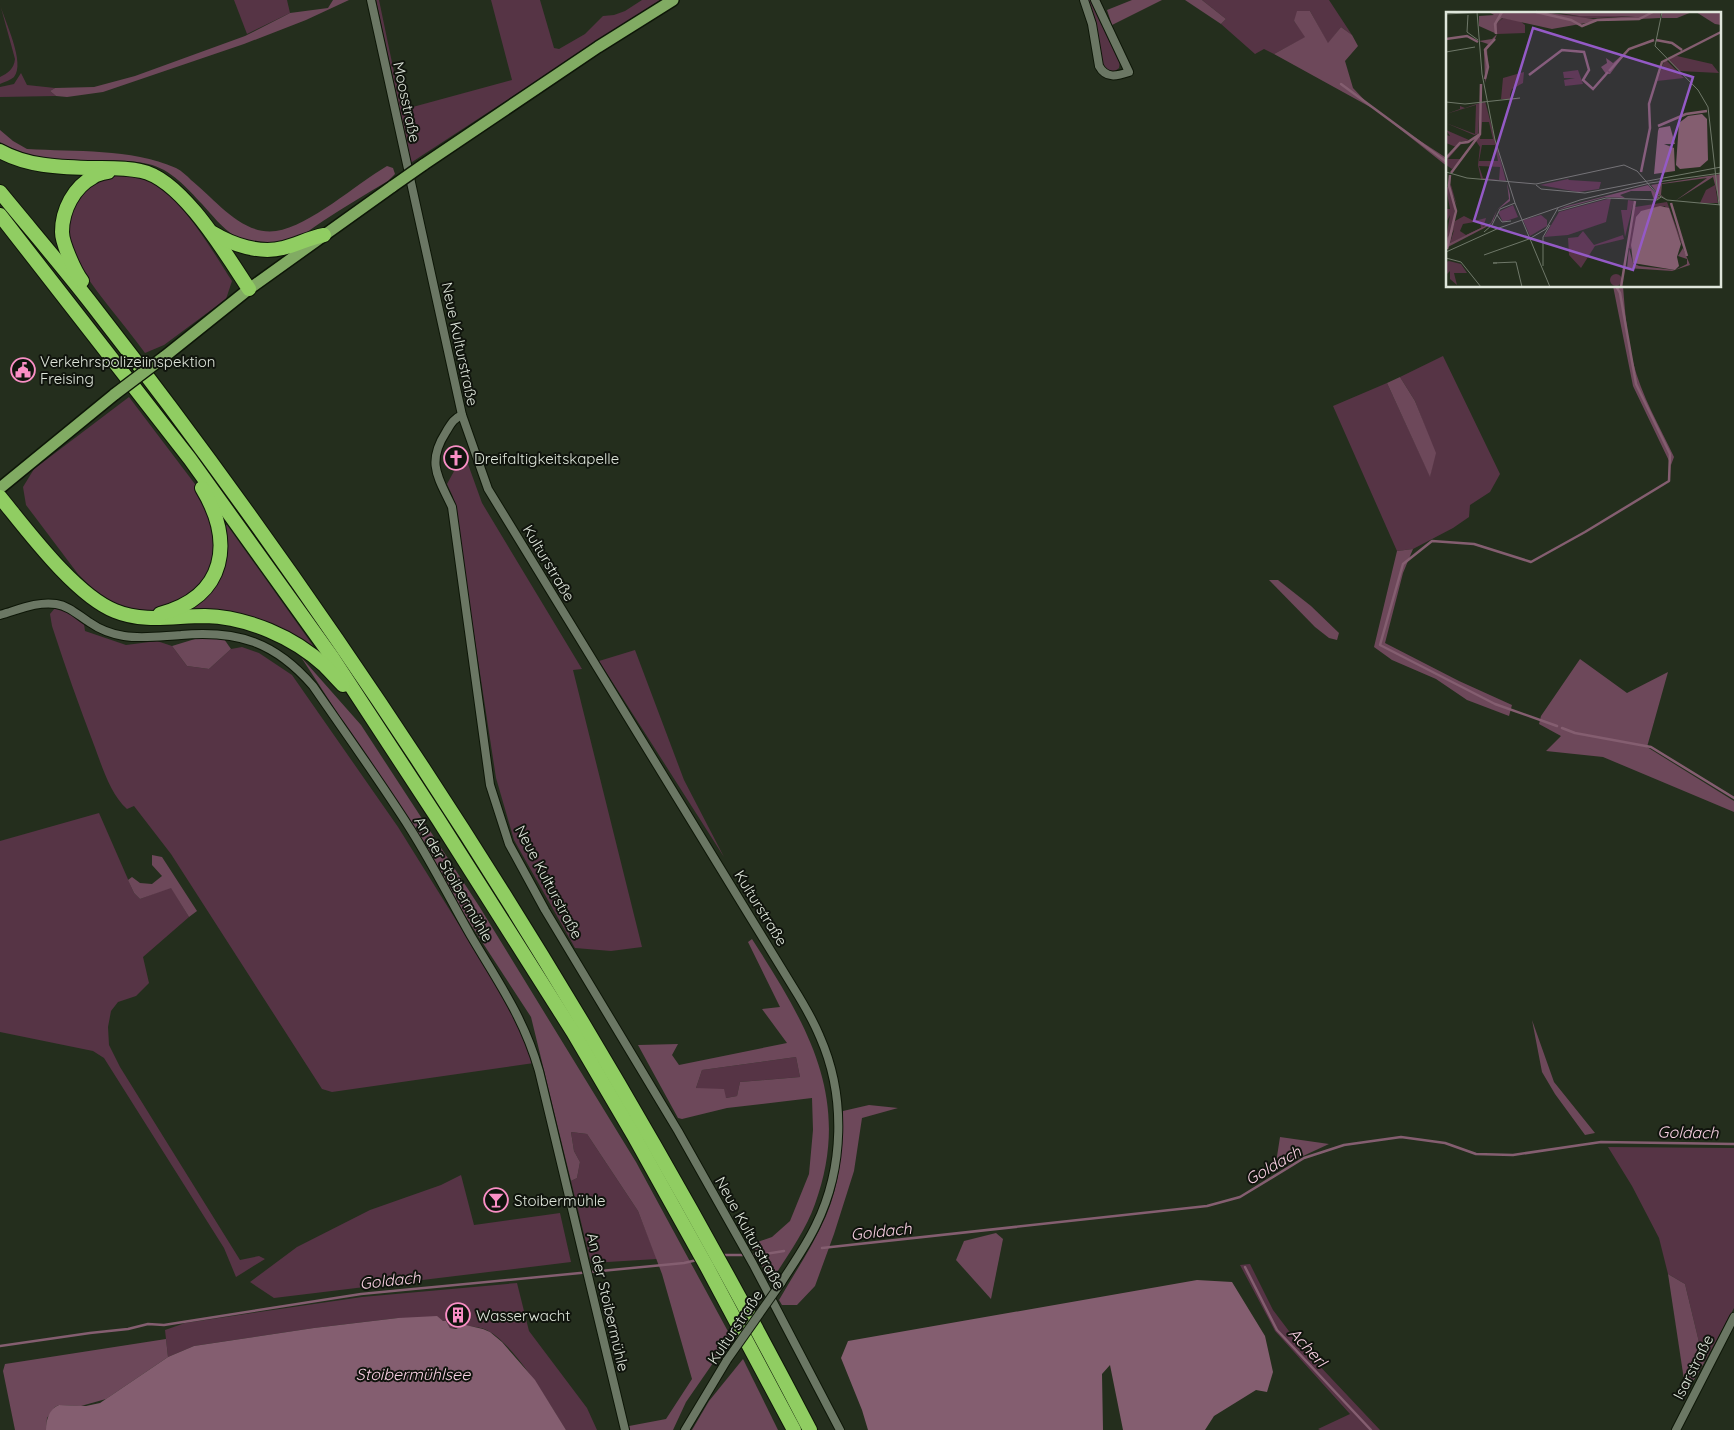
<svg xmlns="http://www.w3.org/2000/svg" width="1734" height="1430" font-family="Quicksand,sans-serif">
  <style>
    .green { fill: #563445 }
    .forest { fill: #6d485a; fill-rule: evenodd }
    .water { fill: #845e70 }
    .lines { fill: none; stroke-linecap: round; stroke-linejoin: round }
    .stream { stroke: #845e70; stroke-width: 2.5 }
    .minor-casing { stroke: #0d1607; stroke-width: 10 }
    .primary-casing { stroke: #0d1607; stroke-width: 14 }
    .motorway-casing { stroke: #0d1607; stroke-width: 16 }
    .minor { stroke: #6b7764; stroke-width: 8 }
    .primary { stroke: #81ab63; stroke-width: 11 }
    .motorway { stroke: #90cd62; stroke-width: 14 }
    .minor-bridge-casing { stroke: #0d1607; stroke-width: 10; stroke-linecap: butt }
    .primary-bridge-casing { stroke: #0d1607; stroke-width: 14; stroke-linecap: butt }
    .minor-bridge { stroke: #6b7764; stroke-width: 8 }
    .primary-bridge { stroke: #81ab63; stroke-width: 11 }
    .labels { text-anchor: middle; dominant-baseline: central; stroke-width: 4; stroke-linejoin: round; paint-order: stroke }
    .street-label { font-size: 15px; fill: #dfe6db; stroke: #10140d }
    .poi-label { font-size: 15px; fill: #dfe6db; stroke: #10140d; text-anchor: start }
    .water-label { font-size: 16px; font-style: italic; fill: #fad1e4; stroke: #10140d }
    .inset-river { fill: none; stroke: #845e70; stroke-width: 2.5 }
    .inset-road { fill: none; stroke: #6f7869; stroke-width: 1 }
    .view { fill: #945ac6; fill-opacity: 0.15; stroke: #945ac6; stroke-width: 2.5 }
    .inset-edge { fill: none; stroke: #dfe6db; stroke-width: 2.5 }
  </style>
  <rect width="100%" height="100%" fill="#242e1d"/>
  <g class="green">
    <polygon points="234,0 287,0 290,13 247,34"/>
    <polygon points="376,0 379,0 395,77 403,106 409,108 512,80 491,0 540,0 554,48 559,49 585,34 603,16 614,15 625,11 642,0 660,0 409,164 399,121 402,120"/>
    <polygon points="1086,0 1092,0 1120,61 1119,68 1115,71 1109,71 1103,65"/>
    <polygon points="1202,0 1329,0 1352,35 1341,27 1328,44 1310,11 1294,21 1306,37 1274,54 1264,49 1255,54 1221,24 1226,19"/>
    <path d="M0 4C4 20 26 63 14 77 11 80 4 82 0 84V77C8 73 14 69 15 59Z"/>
    <polygon points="21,73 27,85 55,88 50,91 56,96 0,97 0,87 14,84"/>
    <path d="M120 174C132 176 144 178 154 184 184 201 213 252 232 281L226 299 164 345 145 353C134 338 122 323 110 308 87 278 52 237 79 199 90 184 103 177 120 174Z"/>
    <polygon points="1443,356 1500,474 1490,492 1470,505 1469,517 1453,528 1413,549 1397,551 1333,406 1387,383 1430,476 1435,453 1415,401 1400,377"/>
    <polygon points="129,397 204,496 213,516 214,567 196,594 158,611 141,611 119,607 94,590 78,574 26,505 23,487 34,469"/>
    <polygon points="464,453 482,503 582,669 573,670 642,947 611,951 575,948 514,840 496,778 453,497 447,484"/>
    <polygon points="225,525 227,525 319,654 266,623 174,616 195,606 210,590 222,569 227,549"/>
    <path d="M55 608 62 609 84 624 85 631 126 645 157 641 172 646 187 666 209 669 231 649 242 647 259 653 292 675 398 827 517 1018 534 1063 332 1092 322 1089 171 854 134 806 127 809C110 794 102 766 94 745 79 706 65 666 52 626L50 614Z"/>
    <polygon points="635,650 684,780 724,857 599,661"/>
    <polygon points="99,813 134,893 140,899 171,887 189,917 143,957 149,983 136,996 118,1002 111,1011 108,1027 109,1045 120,1067 240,1260 259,1256 265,1259 236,1277 224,1248 104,1058 93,1051 0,1032 0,841"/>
    <polygon points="796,1057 800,1077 740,1082 737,1096 726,1098 696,1088 702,1070"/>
    <polygon points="571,1132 587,1134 638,1211 657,1259 591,1263 571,1181 577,1178 580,1162 574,1151"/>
    <polygon points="1608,1147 1734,1148 1734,1308 1704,1363 1685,1284 1668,1274 1659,1238 1632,1186"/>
    <polygon points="461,1175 474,1225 560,1213 571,1262 274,1298 250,1282 297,1247 370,1210 441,1185"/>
    <polygon points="1250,1264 1273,1310 1298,1343 1380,1430 1320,1430 1318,1429 1350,1414 1275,1331 1240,1265"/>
    <path d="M517 1283 529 1331 587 1408 597 1430H566C550 1405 512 1339 484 1329 479 1327 467 1326 461 1327 457 1327 455 1329 450 1328L446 1321 398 1318 314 1328 194 1346 168 1357 165 1330 185 1323 362 1297Z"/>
  </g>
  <g class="forest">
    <polygon points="333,0 349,0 306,20 244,44 103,92 67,97 56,96 50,91 55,88 94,87 135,76 245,36 290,13 328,8"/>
    <polygon points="1132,0 1162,0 1112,25 1107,10"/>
    <polygon points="1185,0 1202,0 1226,19 1221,24"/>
    <polygon points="1297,11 1310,11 1328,43 1341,27 1352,35 1358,46 1345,61 1353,88 1372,108 1274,54 1305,37 1294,21"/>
    <polygon points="1391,122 1448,159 1448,167"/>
    <path d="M0 130 13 141 27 149C76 152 130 148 176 168 182 171 187 176 191 180 215 199 242 236 276 231 310 226 356 184 387 166L393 168 395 174 388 181C366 194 344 207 323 221 311 229 301 238 287 241 271 245 248 245 235 236 222 228 212 215 202 204 187 188 171 169 148 164 123 158 99 162 73 161 48 160 22 155 0 142Z"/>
    <path d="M1613 286H1623C1625 312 1627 337 1633 362 1641 395 1660 427 1674 457L1671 465 1633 386Z"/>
    <polygon points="1400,377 1415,401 1436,453 1430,477 1387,383"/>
    <polygon points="1413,549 1403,573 1385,643 1459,681 1512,705 1509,716 1467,700 1436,679 1392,660 1374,647 1397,551"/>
    <polygon points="1269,580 1278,580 1311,606 1339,633 1337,640 1329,638 1315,627"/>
    <polygon points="195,639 224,639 231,649 209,669 187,666 172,646"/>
    <polygon points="301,657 361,725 479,906 636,1162 731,1337 686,1402 673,1430 630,1430 629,1426 666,1419 692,1379 662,1274 638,1211 587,1134 571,1132 574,1151 580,1162 577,1178 571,1181 531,1017 460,908 401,808 368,760"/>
    <polygon points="1580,659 1627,693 1668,672 1647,747 1734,801 1734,812 1603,757 1546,751 1561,736 1539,724 1541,716"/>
    <polygon points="152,855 162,857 197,911 189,917 171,888 140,899 134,893 128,880 132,877 140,883 152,884 162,876 152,865"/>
    <path d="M752 939C807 1025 853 1099 815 1204 805 1232 786 1258 770 1283L752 1244 772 1237 790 1221 809 1174 813 1130 812 1098 727 1108 682 1119 678 1118 638 1045 678 1044 672 1055 679 1065 787 1043 762 1009 780 1007 748 942ZM796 1057 800 1077 740 1082 737 1096 726 1098 724 1089 696 1088 702 1070Z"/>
    <polygon points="1532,1020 1554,1082 1595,1133 1585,1135 1555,1094 1542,1072"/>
    <path d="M869 1105 898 1108 862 1118 854 1171 834 1234 815 1286 797 1305H782L779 1300C795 1272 813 1246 826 1216 840 1183 843 1147 843 1111Z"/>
    <polygon points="1280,1137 1329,1144 1275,1169"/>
    <polygon points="996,1233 1003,1239 991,1299 956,1260 964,1241"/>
    <polygon points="1668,1274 1685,1284 1704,1363 1686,1393"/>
    <polygon points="166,1339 168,1357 106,1399 81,1406 59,1405 55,1407 47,1418 46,1430 15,1430 3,1371 5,1364"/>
    <polygon points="743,1359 778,1430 692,1430 709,1401"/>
  </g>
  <g class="water">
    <polygon points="1197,1280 1232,1282 1265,1336 1273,1372 1267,1392 1256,1390 1214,1416 1205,1430 1123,1430 1110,1365 1102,1374 1103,1430 868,1430 862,1410 841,1358 848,1341"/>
    <path d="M437 1316 443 1321H446L450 1328 456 1329 460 1327 461 1324 483 1329 490 1332 502 1342 535 1380 566 1430H46C46 1420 49 1409 59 1405L86 1406 100 1403 168 1357 194 1346 314 1328 398 1318Z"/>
  </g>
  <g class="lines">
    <g class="stream">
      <polyline points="1341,84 1448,163"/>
      <polyline points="1557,726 1495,704 1380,645 1403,564 1432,541 1474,544 1531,562 1585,532 1669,481 1670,454 1636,384 1620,293 1616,286"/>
      <polyline points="1562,728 1575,733 1651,747 1734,798"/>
      <polyline points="822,1248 1207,1206 1240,1197 1304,1158 1344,1145 1401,1137 1445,1143 1476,1154 1513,1155 1601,1142 1734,1144"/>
      <polyline points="722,1255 759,1255 784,1251"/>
      <polyline points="1245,1267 1277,1330 1371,1430"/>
      <polyline points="0,1346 90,1333 128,1329 148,1324 164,1325 361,1294 684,1263 697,1260"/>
    </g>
    <g class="minor-casing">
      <g id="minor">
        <path d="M371 0 462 415 488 489 793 987C803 1003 813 1020 820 1037 846 1096 844 1168 816 1225 806 1246 793 1264 781 1283"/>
        <path d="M1084 0 1092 24 1099 66C1106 79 1117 76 1129 72L1095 0"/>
        <path d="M462 415C453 419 451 424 446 432 426 463 438 477 452 507L490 785 509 844 545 910 678 1131 753 1264 840 1430"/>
        <path d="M0 615C18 610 37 601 56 604 69 606 78 615 89 622 99 629 111 634 124 636 143 639 162 636 181 635 238 630 275 642 313 686 346 734 380 781 411 830 433 865 451 901 471 936 498 982 524 1018 539 1071L625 1430"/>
        <polyline points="685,1430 727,1360"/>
        <polyline points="1676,1430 1734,1317"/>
      </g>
    </g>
    <g class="primary-casing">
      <g id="primary">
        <polyline points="423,165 598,47 673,0"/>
        <polyline points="164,357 249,289 393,186"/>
        <polyline points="0,488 115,394"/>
      </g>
    </g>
    <g class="motorway-casing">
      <g id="motorway">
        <path d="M0 151C27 166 58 167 88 168 106 168 124 167 141 171 182 179 227 256 249 289"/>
        <path d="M0 192C31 230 64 268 94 307 367 658 605 1036 810 1430"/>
        <polyline points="0,215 190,459 332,657 438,819 573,1032 634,1136 707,1267 794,1430"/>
        <path d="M213 233C233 245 260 254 283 248 297 245 308 238 324 235"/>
        <path d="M82 281C75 272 62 243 62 232 62 210 74 187 93 177 97 174 103 173 108 172"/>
        <path d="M0 497C27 530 75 595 115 611 144 623 174 616 205 616 247 617 294 637 325 666 331 672 337 679 343 685"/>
        <path d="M160 614C227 596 234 541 202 488"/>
      </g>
    </g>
    <use href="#minor" class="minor"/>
    <use href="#primary" class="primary"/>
    <use href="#motorway" class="motorway"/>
    <g class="minor-bridge-casing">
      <polyline id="minor-bridge" points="727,1360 781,1283"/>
    </g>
    <g class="primary-bridge-casing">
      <g id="primary-bridge">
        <polyline points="393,186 423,165"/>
        <polyline points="115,394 164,357"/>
      </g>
    </g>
    <use href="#minor-bridge" class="minor-bridge"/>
    <use href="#primary-bridge" class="primary-bridge"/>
  </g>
  <defs>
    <g id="civic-ring" transform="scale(1.25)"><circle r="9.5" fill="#10140d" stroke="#fa8fc6" stroke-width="1.5"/><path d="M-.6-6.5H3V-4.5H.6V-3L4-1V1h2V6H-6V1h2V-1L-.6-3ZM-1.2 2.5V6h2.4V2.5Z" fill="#fa8fc6"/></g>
    <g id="church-ring" transform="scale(1.25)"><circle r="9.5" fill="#10140d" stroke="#fa8fc6" stroke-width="1.5"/><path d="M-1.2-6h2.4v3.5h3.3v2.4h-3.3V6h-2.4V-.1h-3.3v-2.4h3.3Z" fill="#fa8fc6"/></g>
    <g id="bar-ring" transform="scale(1.25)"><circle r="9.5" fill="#10140d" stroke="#fa8fc6" stroke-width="1.5"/><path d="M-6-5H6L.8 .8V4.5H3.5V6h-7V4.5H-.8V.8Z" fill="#fa8fc6"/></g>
    <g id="building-ring" transform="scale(1.25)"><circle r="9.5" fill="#10140d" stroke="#fa8fc6" stroke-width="1.5"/><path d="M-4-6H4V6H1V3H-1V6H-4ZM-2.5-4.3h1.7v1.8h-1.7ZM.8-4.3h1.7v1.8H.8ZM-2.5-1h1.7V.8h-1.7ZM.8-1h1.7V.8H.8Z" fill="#fa8fc6"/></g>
  </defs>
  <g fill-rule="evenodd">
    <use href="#civic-ring" x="23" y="370"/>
    <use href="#church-ring" x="456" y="458"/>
    <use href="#bar-ring" x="496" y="1200"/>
    <use href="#building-ring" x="458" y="1315"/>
  </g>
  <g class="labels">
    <g class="street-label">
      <text transform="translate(407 102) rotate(78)">Moosstraße</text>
      <text transform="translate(460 344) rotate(78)">Neue Kulturstraße</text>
      <text transform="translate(549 563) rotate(59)">Kulturstraße</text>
      <text transform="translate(454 879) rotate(60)">An der Stoibermühle</text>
      <text transform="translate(549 882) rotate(62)">Neue Kulturstraße</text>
      <text transform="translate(761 908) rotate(58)">Kulturstraße</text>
      <text transform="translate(750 1233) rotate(61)">Neue Kulturstraße</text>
      <text transform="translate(608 1302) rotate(77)">An der Stoibermühle</text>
      <text transform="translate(735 1327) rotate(-56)">Kulturstraße</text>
      <text transform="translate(1693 1367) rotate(-63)">Isarstraße</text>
    </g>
    <g class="poi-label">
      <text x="40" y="361">Verkehrspolizeiinspektion<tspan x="40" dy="17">Freising</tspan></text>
      <text x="474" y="458">Dreifaltigkeitskapelle</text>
      <text x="514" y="1200">Stoibermühle</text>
      <text x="476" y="1315">Wasserwacht</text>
    </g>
    <g class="water-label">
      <text transform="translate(1688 1132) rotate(1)">Goldach</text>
      <text transform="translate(1273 1165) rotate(-30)">Goldach</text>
      <text transform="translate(881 1231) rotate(-6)">Goldach</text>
      <text transform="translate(390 1280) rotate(-6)">Goldach</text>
      <text transform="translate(1308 1347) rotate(47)">Acherl</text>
      <text x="413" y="1374">Stoibermühlsee</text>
    </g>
  </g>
  <g transform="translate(1446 12)">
    <rect width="275" height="275" fill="#242e1d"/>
    <path d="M95 0 133 4H189L132 7ZM57 6 74 9 79 13V21L51 22V11ZM231 44 266 52 273 61 233 59 221 47ZM219 47 238 66 211 69ZM132 58 137 72 119 74 118 68 129 66H118L117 60ZM78 60 77 71 66 77 64 83V88H74L55 87 57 66ZM39 89 60 169 35 167 32 153 34 135 30 129 35 119 34 92 32 122 28 123 0 111 29 122 30 93 0 102 14 97V94L19 96ZM36 110H43L47 127H34ZM36 133H49L52 149H33ZM33 154 54 155 53 168 37 166ZM0 118 23 128 22 129H15L10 135 0 131V123L4 124ZM32 123 10 153 6 157 0 153V147L13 132 23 131ZM29 127 14 147H2L15 132ZM122 167 123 168 155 170 153 177 132 180 94 173ZM5 173 11 194 5 179 9 194 7 216 9 209 18 204 28 209 40 206 37 216 4 231 8 218 0 227 4 203 0 211V197H4L0 176ZM34 209 35 216 20 223 14 219 17 212ZM269 173 272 191H254L260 178ZM165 186 160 210 122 223 98 225 113 200ZM182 188 188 189 179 225 175 198H181ZM221 190 241 244 219 194 193 201 185 237 182 236 189 195ZM67 193 72 205 57 210 52 200ZM95 203 101 208V214L84 224 77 208ZM137 219 148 233 177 223 178 227 149 234 135 256 123 243 122 226 132 225ZM3 249 15 252 21 261H8L11 273 4 267V259L0 263V250ZM164 268a6 6 0 1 1 12 0a6 6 0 1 1-12 0Z" fill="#563445" fill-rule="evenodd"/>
    <path d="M43 0H95L147 7 189 4H133L107 0H215L214 6 151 9 106 17 56 6 51 11V22L49 27 41 36 42 58 39 71 38 37 42 32 33 29 46 27 51 22 33 14V4L48 3ZM216 0H246L231 6H216ZM250 0H275V13L269 12ZM182 38 164 62H160L155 55 161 51 160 46 167 51ZM275 162 274 192 267 165 229 189 261 166 216 172 215 183 220 187 212 182 205 173ZM61 171 64 183V189L51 198 47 209 44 213 0 236V227L7 218 4 231 45 211 51 198 63 187ZM202 173 214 186 208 188 205 179H185L174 183 179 186 159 185 111 198 121 194ZM183 236 187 251 193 254 229 258 241 252V247L232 244 237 236 244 253 226 259 181 256Z" fill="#6d485a"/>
    <path d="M256 102 261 107 262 148 254 155 234 157 230 153 233 111 242 104ZM224 114 229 132H218L228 136 229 159 208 162 212 119 213 116ZM214 194 223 196 235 232 231 245 233 254 229 258 187 251 185 233 190 205 195 199Z" fill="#845e70"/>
    <path class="inset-river" d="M90 0 125 8 136 14 151 8 193 7 207 0M50 22 49 12 56 0M0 27 21 24 32 30M210 28 226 31 236 38M163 59 183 37 208 28M83 63 116 38 138 40 143 58 137 68 147 77 162 60M39 67 42 55 39 38 49 27M212 114 240 102 261 99M0 146 14 131 22 130 34 122M195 160 204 116 203 92 216 50 275 20M5 161 34 122 35 72M225 191 241 244M1 237 10 199 3 174 4 163M175 275 189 189"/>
    <path class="inset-road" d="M31 0 36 62 49 128 69 191 104 275M216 0 209 34 252 78 262 95 273 193M0 2 41 0M22 3 21 20 32 28M0 40 29 35M0 90 19 92 74 86M0 160 21 166 90 172 178 153 191 159 212 183 221 188 275 193M90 173 95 177 139 181 275 155M112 199 160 186 211 188 215 185M51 203 56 210 65 209M38 220 46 213 54 197 69 191M83 227 100 217 112 196M0 240 53 216 134 188 204 171 275 161M38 243 83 227M0 246 15 250 35 275M51 251H47L70 250 76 275M97 254V225L104 213"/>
    <path class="view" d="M87 16 247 65 187 258 28 209Z"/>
    <rect width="275" height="275" class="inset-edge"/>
  </g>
</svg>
